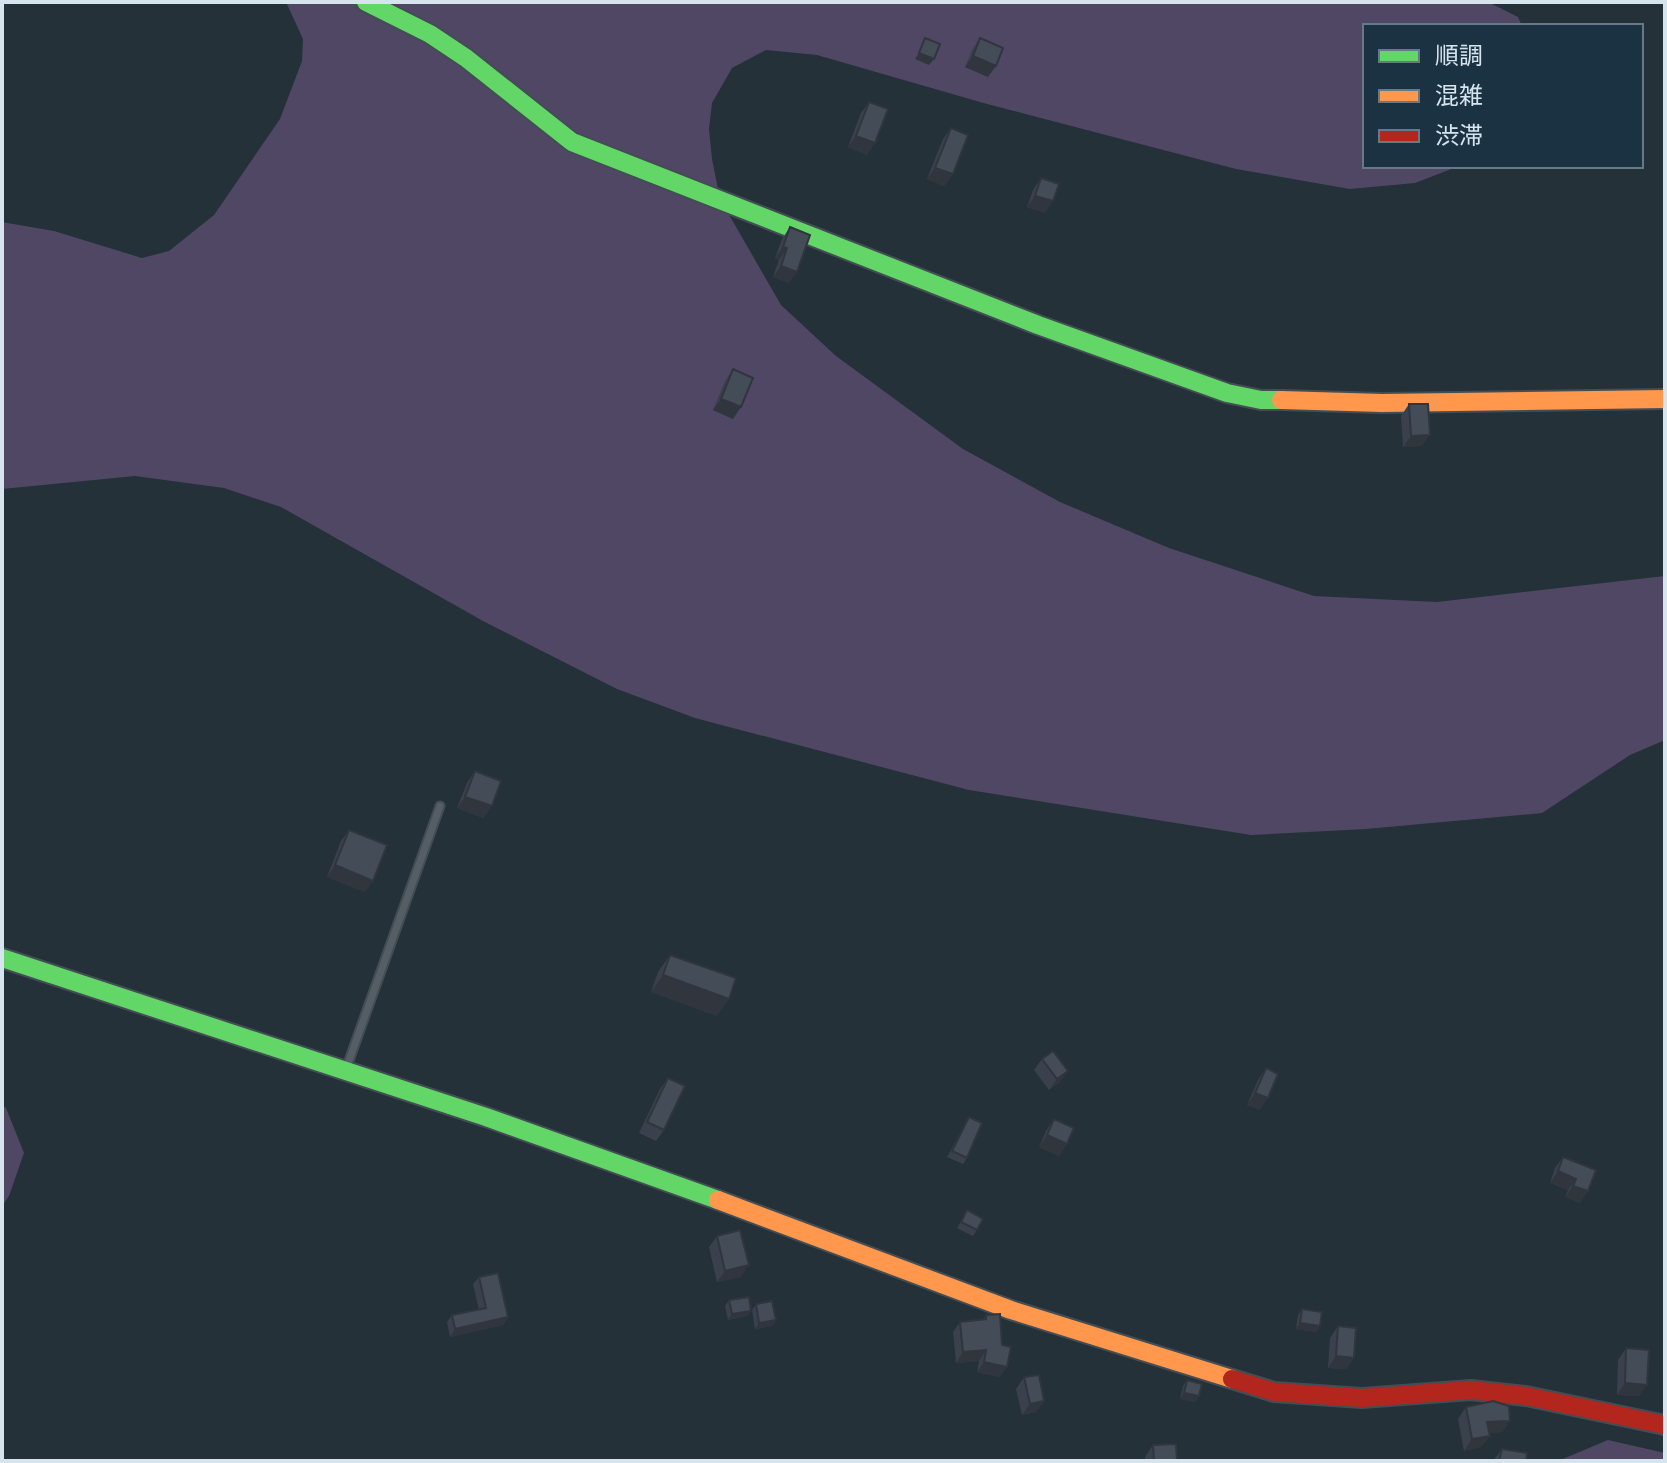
<svg xmlns="http://www.w3.org/2000/svg" width="1667" height="1463" font-family="Overpass,'Noto Sans JP',sans-serif">
  <style>
    .green { fill: #4f4764 }
    .lines { fill: none; stroke-linecap: round; stroke-linejoin: round }
    .lane-casing { stroke: #434d54; stroke-width: 11 }
    .fast-casing { stroke: #434d54; stroke-width: 22 }
    .slow-casing { stroke: #434d54; stroke-width: 22 }
    .jam-casing { stroke: #434d54; stroke-width: 22 }
    .lane { stroke: #555e65; stroke-width: 7 }
    .fast { stroke: #63d668; stroke-width: 18 }
    .slow { stroke: #ff974d; stroke-width: 18 }
    .jam { stroke: #b3261e; stroke-width: 18 }
    .wall { fill: #3a414c }
    .shaded-wall { fill: #30353e }
    .building { fill: #444c58; stroke: #30353e; stroke-width: 2 }
  </style>
  <rect width="100%" height="100%" fill="#243139"/>
  <g class="green">
    <polygon points="286,2 1488,2 1518,17 1522,26 1365,26 1365,166 1459,166 1415,183 1350,189 1236,169 987,104 817,55 766,50 732,68 712,103 709,129 712,159 720,199 781,305 836,356 963,449 1060,502 1169,548 1314,596 1437,602 1665,576 1665,740 1630,755 1542,813 1366,829 1251,835 969,790 695,718 617,689 483,621 281,507 224,488 135,476 2,489 2,222 54,231 142,258 169,251 214,215 280,119 302,61 303,39"/>
    <polygon points="2,1105 6,1108 24,1153 9,1196 2,1206"/>
    <polygon points="1608,1440 1665,1453 1665,1461 1558,1461"/>
  </g>
  <g class="lines">
    <g class="lane-casing">
      <polyline id="lane" points="346,1069 440,806"/>
    </g>
    <g class="fast-casing">
      <g id="fast">
        <polyline points="366,2 430,34 466,58 572,142 1038,325 1227,393 1261,400 1281,400"/>
        <polyline points="2,958 486,1117 718,1200"/>
      </g>
    </g>
    <g class="slow-casing">
      <g id="slow">
        <polyline points="1281,400 1382,403 1665,399"/>
        <polyline points="718,1200 1011,1310 1232,1379"/>
      </g>
    </g>
    <g class="jam-casing">
      <polyline id="jam" points="1232,1379 1274,1392 1362,1398 1471,1390 1526,1396 1665,1425"/>
    </g>
    <use href="#lane" class="lane"/>
    <use href="#fast" class="fast"/>
    <use href="#slow" class="slow"/>
    <use href="#jam" class="jam"/>
  </g>
  <g class="wall">
    <polygon points="980,38 988,77 965,67 972,50"/>
    <polygon points="869,102 867,155 848,147 861,113"/>
    <polygon points="951,128 953,174 944,186 927,179 943,139"/>
    <polygon points="1041,178 1045,213 1027,207 1033,190"/>
    <polygon points="790,227 789,283 773,277 779,260 775,258 782,239"/>
    <polygon points="733,369 733,419 713,410 725,381"/>
    <polygon points="1409,404 1422,446 1403,447 1401,416"/>
    <polygon points="475,771 492,806 483,818 457,808 467,783"/>
    <polygon points="349,830 365,892 327,877 341,841"/>
    <polygon points="670,955 717,1016 651,992 658,972"/>
    <polygon points="1042,1059 1060,1082 1049,1090 1034,1070"/>
    <polygon points="1266,1068 1260,1110 1247,1105 1258,1080"/>
    <polygon points="668,1078 664,1130 656,1141 639,1133 660,1089"/>
    <polygon points="969,1117 967,1158 963,1164 947,1157"/>
    <polygon points="1054,1119 1067,1144 1059,1156 1039,1147 1046,1131"/>
    <polygon points="1563,1157 1596,1170 1580,1203 1565,1197 1568,1190 1550,1183 1555,1168"/>
    <polygon points="967,1210 977,1230 973,1236 957,1228"/>
    <polygon points="717,1236 741,1277 717,1282 709,1247"/>
    <polygon points="479,1277 508,1317 503,1325 450,1337 447,1322 452,1315 479,1310 473,1284"/>
    <polygon points="729,1300 751,1311 747,1316 728,1320 725,1306"/>
    <polygon points="756,1304 776,1320 772,1326 755,1329 752,1310"/>
    <polygon points="1302,1309 1320,1326 1316,1332 1296,1329 1298,1315"/>
    <polygon points="986,1315 1002,1345 1007,1367 999,1377 977,1372 979,1361 956,1363 953,1332 960,1322 983,1320"/>
    <polygon points="1338,1326 1354,1358 1346,1369 1328,1368 1330,1338"/>
    <polygon points="1626,1348 1639,1396 1617,1395 1618,1360"/>
    <polygon points="1024,1377 1044,1401 1036,1412 1022,1415 1016,1389"/>
    <polygon points="1187,1380 1199,1396 1195,1402 1180,1399 1183,1386"/>
    <polygon points="1466,1407 1510,1421 1502,1432 1489,1433 1490,1436 1481,1447 1464,1451 1458,1419"/>
    <polygon points="1153,1445 1177,1461 1145,1461 1145,1457"/>
    <polygon points="1502,1449 1526,1461 1493,1461"/>
  </g>
  <g class="shaded-wall">
    <polygon points="919,53 934,59 929,65 915,59"/>
    <polygon points="973,56 996,66 988,77 965,67"/>
    <polygon points="856,136 875,143 867,155 848,147"/>
    <polygon points="935,168 953,174 944,186 927,179"/>
    <polygon points="1035,196 1053,201 1045,213 1027,207"/>
    <polygon points="783,247 787,248 779,260 775,258"/>
    <polygon points="781,266 797,272 789,283 773,277"/>
    <polygon points="721,399 741,407 733,419 713,410"/>
    <polygon points="1430,435 1422,446 1403,447 1411,436"/>
    <polygon points="465,797 492,806 483,818 457,808"/>
    <polygon points="335,865 373,881 365,892 327,877"/>
    <polygon points="663,975 729,999 717,1016 651,992"/>
    <polygon points="1068,1071 1060,1082 1049,1090 1057,1079"/>
    <polygon points="1255,1093 1268,1098 1260,1110 1247,1105"/>
    <polygon points="1047,1135 1067,1144 1059,1156 1039,1147"/>
    <polygon points="1558,1171 1576,1179 1568,1190 1550,1183"/>
    <polygon points="1573,1186 1588,1191 1580,1203 1565,1197"/>
    <polygon points="749,1265 741,1277 717,1282 725,1271"/>
    <polygon points="751,1311 747,1316 728,1320 732,1314"/>
    <polygon points="508,1317 503,1325 450,1337 455,1329"/>
    <polygon points="776,1320 772,1326 755,1329 759,1323"/>
    <polygon points="1300,1323 1320,1326 1316,1332 1296,1329"/>
    <polygon points="986,1350 979,1361 956,1363 963,1352"/>
    <polygon points="1336,1356 1354,1358 1346,1369 1328,1368"/>
    <polygon points="984,1362 1007,1367 999,1377 977,1372"/>
    <polygon points="1625,1383 1647,1385 1639,1396 1617,1395"/>
    <polygon points="1184,1393 1199,1396 1195,1402 1180,1399"/>
    <polygon points="1044,1401 1036,1412 1022,1415 1030,1404"/>
    <polygon points="1510,1421 1502,1432 1479,1434 1487,1422"/>
    <polygon points="1490,1436 1481,1447 1464,1451 1472,1439"/>
  </g>
  <g class="building">
    <polygon points="925,38 940,44 934,59 919,53"/>
    <polygon points="980,38 1003,48 996,66 973,56"/>
    <polygon points="869,102 888,109 875,143 856,136"/>
    <polygon points="951,128 968,135 953,174 935,168"/>
    <polygon points="1041,178 1059,184 1053,201 1035,196"/>
    <polygon points="790,227 810,235 797,272 781,266 787,248 783,247"/>
    <polygon points="733,369 753,378 741,407 721,399"/>
    <polygon points="1409,404 1428,404 1430,435 1411,436"/>
    <polygon points="475,771 501,781 492,806 465,797"/>
    <polygon points="349,830 387,845 373,881 335,865"/>
    <polygon points="670,955 736,978 729,999 663,975"/>
    <polygon points="1053,1051 1068,1071 1057,1079 1042,1059"/>
    <polygon points="1266,1068 1278,1074 1268,1098 1255,1093"/>
    <polygon points="668,1078 685,1086 664,1130 647,1122"/>
    <polygon points="969,1117 982,1123 967,1158 952,1151"/>
    <polygon points="1054,1119 1074,1128 1067,1144 1047,1135"/>
    <polygon points="1563,1157 1596,1170 1588,1191 1573,1186 1576,1179 1558,1171"/>
    <polygon points="967,1210 983,1219 977,1230 961,1222"/>
    <polygon points="740,1230 749,1265 725,1271 717,1236"/>
    <polygon points="498,1273 508,1317 455,1329 452,1315 486,1308 479,1277"/>
    <polygon points="749,1297 751,1311 732,1314 729,1300"/>
    <polygon points="772,1301 776,1320 759,1323 756,1304"/>
    <polygon points="1302,1309 1322,1312 1320,1326 1300,1323"/>
    <polygon points="1000,1314 1002,1345 1011,1347 1007,1367 984,1362 986,1350 963,1352 960,1322 986,1319 986,1315"/>
    <polygon points="1338,1326 1356,1328 1354,1358 1336,1356"/>
    <polygon points="1626,1348 1649,1350 1647,1385 1625,1383"/>
    <polygon points="1039,1375 1044,1401 1030,1404 1024,1377"/>
    <polygon points="1187,1380 1202,1384 1199,1396 1184,1393"/>
    <polygon points="1493,1401 1509,1406 1510,1421 1487,1422 1490,1436 1472,1439 1466,1407"/>
    <polygon points="1176,1444 1177,1461 1154,1461 1153,1445"/>
    <polygon points="1502,1449 1527,1453 1526,1461 1499,1461"/>
  </g>
  <rect width="1667" height="1463" fill="none" stroke="#d6e4ee" stroke-width="8"/>
  <rect x="1363" y="24" width="280" height="144" fill="#1b3242" stroke="#667987" stroke-width="2"/>
  <rect x="1379" y="50" width="40" height="12" fill="#63d668" stroke="#667987" stroke-width="2"/>
  <text x="1435" y="64" font-size="24" fill="#d6e4ee">順調</text>
  <rect x="1379" y="90" width="40" height="12" fill="#ff974d" stroke="#667987" stroke-width="2"/>
  <text x="1435" y="104" font-size="24" fill="#d6e4ee">混雑</text>
  <rect x="1379" y="130" width="40" height="12" fill="#b3261e" stroke="#667987" stroke-width="2"/>
  <text x="1435" y="144" font-size="24" fill="#d6e4ee">渋滞</text>
</svg>
